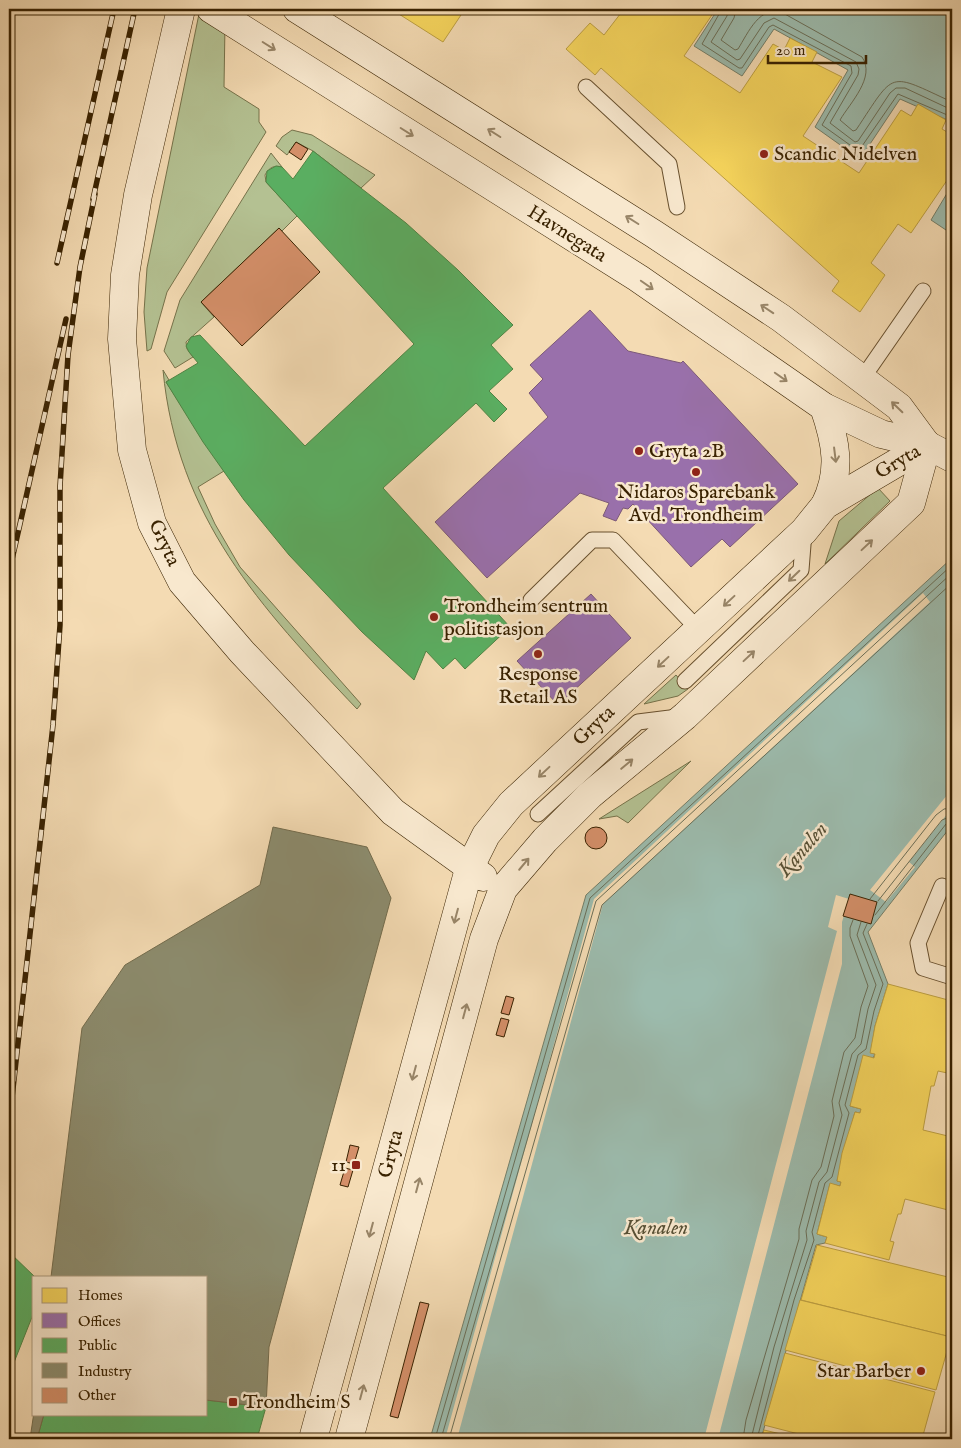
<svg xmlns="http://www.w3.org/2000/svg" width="961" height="1448" font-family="'IM FELL English',serif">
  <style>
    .green { fill: #b4c192; stroke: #76724a }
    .water { fill: #9cbbad; stroke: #747e68 }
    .pier { fill: #f4dbb3 }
    .homes { fill: #f6d55c; stroke: #bd9f41 }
    .offices { fill: #9970ab; stroke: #7c5978 }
    .public { fill: #5aae61; stroke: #508444 }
    .industry { fill: #8c8c6e; stroke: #736c4d }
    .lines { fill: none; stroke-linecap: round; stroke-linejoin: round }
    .shore { stroke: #6a6e57; stroke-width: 1 }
    .building { fill: #d48f69; stroke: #392201 }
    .lane-casing { stroke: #68502e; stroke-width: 17 }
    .secondary-casing { stroke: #392201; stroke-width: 29 }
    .lane { stroke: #f8e8ce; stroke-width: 15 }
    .secondary { stroke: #f8e8ce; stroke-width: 28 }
    .rail-casing { stroke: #392201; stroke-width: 5.5 }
    .rail { stroke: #f8e8ce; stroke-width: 4; stroke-dasharray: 11; stroke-linecap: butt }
    .oneway { stroke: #988568 }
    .poi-dot { fill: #8f2418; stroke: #f8e8ce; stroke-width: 2 }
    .labels { text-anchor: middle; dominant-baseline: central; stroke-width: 5; stroke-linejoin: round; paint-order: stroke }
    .poi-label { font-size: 20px; fill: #392201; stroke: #f8e8ce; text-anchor: start }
    .street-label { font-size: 20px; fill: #392201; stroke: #f8e8ce }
    .water-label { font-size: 21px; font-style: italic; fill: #575035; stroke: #f8e8ce }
  </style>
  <rect width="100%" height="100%" fill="#f4dbb3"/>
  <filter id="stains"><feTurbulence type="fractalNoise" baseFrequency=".004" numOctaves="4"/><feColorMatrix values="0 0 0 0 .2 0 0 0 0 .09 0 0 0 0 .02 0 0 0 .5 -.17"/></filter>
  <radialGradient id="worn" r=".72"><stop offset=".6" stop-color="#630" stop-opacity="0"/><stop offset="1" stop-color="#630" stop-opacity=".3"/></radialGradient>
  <g class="green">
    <polygon points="200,9 225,24 224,87 259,109 259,122 266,132 167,292 151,349 147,351 144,312 147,268"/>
    <polygon points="292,130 312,135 375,175 361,188 313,151 296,142 287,155 276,146 282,137"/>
    <path d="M271 153 282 167C275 165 269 167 265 175L266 182 297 216 282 231 279 228 201 302 214 317 186 342 187 349 193 357 175 368 164 351 180 300Z"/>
    <path d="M163 370 169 380 166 382 224 471 198 487 215 524 240 567 361 704 357 709C260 607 177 517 163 370Z"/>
    <polygon points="878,488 890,501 825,564 839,521"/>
    <polygon points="676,675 688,689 678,696 644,704"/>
    <polygon points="691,761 628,823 617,816 599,819"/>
  </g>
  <g class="water">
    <polygon points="718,9 952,9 952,122 900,99 860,159 815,127 848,70 774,29 742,76 694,46"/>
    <polygon points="952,185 952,234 931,220"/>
    <polygon points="952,558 952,825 868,932 888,984 875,1026 871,1053 875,1054 850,1106 861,1109 860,1113 855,1112 837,1181 841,1182 840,1186 830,1184 817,1234 827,1237 825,1243 816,1245 761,1439 430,1439 586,895"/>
  </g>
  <g class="pier">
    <polygon points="923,593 930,602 603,904 457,1439 445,1439 594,899"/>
    <polygon points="952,789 952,808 909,862 915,867 886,902 870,890"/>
    <polygon points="836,895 849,899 842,922 842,964 718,1439 704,1439 837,931 828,927"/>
  </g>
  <g class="homes">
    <polygon points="391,9 465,9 443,42"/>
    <polygon points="624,9 709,9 714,12 684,56 740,93 773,44 784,50 790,38 817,52 812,62 842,77 803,136 859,173 901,110 911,116 918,104 946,120 942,129 952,135 952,173 911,233 898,224 871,263 885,275 860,312 832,291 839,281 601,68 595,75 566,49 590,23 604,35"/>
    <polygon points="888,984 952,1001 952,1074 938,1071 934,1086 931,1086 923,1130 952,1137 952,1211 905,1199 901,1214 898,1214 890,1241 894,1242 889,1260 825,1243 827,1237 817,1234 830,1183 840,1186 841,1182 837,1181 842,1153 855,1112 860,1113 861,1109 850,1106 863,1055 874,1058 875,1054 870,1053 875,1026"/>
    <polygon points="817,1245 952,1278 951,1337 801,1300"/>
    <polygon points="800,1300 951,1337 936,1390 785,1350"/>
    <polygon points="785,1353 935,1392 922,1439 818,1439 764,1425"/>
    <polygon points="764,1430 802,1439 761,1439"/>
  </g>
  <g class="offices">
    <polygon points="590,310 628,351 681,363 683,361 798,484 730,547 722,539 691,567 633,504 628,509 623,508 616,521 603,516 609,503 580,493 487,578 435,522 548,417 529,393 543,379 530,365"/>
    <polygon points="591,594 631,638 558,705 517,661"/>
  </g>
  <g class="public">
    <polygon points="313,151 406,223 458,270 513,325 491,345 513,369 489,391 507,409 494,422 476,403 383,488 510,627 465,669 455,658 443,669 426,651 414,680 362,632 289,555 244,500 203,442 166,382 198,363 189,352 186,346 191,337 200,335 305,446 414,344 266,182 267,171 276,166 282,167 293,179"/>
    <polygon points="9,1252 35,1277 34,1312 9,1375"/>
    <polygon points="206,1400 266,1407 257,1439 37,1439 44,1414 206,1414"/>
  </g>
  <g class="industry">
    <polygon points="273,827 367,847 391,898 269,1347 266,1407 206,1400 206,1277 51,1277 82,1028 125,965 260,885"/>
    <polygon points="34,1412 34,1414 44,1414 37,1439 30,1439"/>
  </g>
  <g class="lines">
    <g class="shore">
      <polyline points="722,9 702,44 739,68 742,68 769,27 773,25 851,66 852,73 822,125 857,150 860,149 898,94 952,117"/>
      <polyline points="728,9 727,16 711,42 737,60 740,59 764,23 774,18 856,62 859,69 858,75 830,123 855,142 858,141 890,93 896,88 905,88 952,110"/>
      <path d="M736 9 734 18 721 40 735 50 738 49C748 33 760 4 783 13L862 57C876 77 850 103 840 120L853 131 856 130C896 70 887 72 952 102"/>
      <polyline points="870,899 936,815 944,809 952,808"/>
      <polyline points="878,901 942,820 952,816"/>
      <polyline points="875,915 946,824 952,822"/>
      <polyline points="435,1439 590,898 952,565"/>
      <polyline points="441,1439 596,901 952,573"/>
      <polyline points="449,1439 602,905 952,583"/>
      <polyline points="743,1439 746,1420 799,1239 799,1229 812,1180 821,1167 834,1116 832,1101 844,1052 855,1038 861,1007 868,986 850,936 850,928 853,920"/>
      <polyline points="751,1439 774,1347 807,1240 806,1231 819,1182 827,1172 842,1115 839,1103 852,1054 861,1044 868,1009 876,985 857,935 861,922"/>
      <polyline points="757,1439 794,1300 814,1240 812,1232 825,1183 832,1177 849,1113 845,1105 858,1055 866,1049 874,1011 883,984 863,933 867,924"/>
    </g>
  </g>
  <g class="building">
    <polygon points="296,142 308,149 301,160 289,152"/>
    <polygon points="279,228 320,272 242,346 201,302"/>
    <circle cx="596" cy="838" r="11"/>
    <polygon points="850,894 877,902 871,924 843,916"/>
    <polygon points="506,996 514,998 509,1015 501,1013"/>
    <polygon points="501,1018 509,1020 504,1037 496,1035"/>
    <polygon points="350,1145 359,1147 354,1164 346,1162"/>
    <polygon points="345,1168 353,1170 348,1187 340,1185"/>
    <polygon points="420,1302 429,1304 398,1418 390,1416"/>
  </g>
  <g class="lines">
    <g class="lane-casing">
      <g id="lane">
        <polyline points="586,87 669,164 677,207"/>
        <polyline points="862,379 923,291"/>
        <polyline points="531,600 592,540 613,540 698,629"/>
        <polyline points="685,681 801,570 804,532"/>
        <polyline points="538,814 638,722 678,717"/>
        <polyline points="942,886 918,943 923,968 952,977"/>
      </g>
    </g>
    <g class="secondary-casing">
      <g id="secondary">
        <polyline points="181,9 138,195 125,275 122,339 132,450 152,523 182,582 242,652 393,812 483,877"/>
        <polyline points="211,9 638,278 824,407 881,434 927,445 952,458"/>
        <polyline points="297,9 654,234 781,318 899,407 927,445"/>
        <path d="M824 407C836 442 842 471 825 505"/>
        <polyline points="313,1439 469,869 486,835 511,804 804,531 825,505 927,445"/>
        <polyline points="349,1439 484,939 503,889 545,840 590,795 685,716 911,503 927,445"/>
      </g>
    </g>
    <use href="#lane" class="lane"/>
    <use href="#secondary" class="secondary"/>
    <g class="rail-casing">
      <g id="rail">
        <polyline points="93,199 135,9"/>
        <polyline points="57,263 114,9"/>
        <polyline points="9,573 66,319"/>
        <polyline points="9,1125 53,725 60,625 60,486 68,355 80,267 95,194"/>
      </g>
    </g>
    <use href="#rail" class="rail"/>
  </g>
  <defs><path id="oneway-shaft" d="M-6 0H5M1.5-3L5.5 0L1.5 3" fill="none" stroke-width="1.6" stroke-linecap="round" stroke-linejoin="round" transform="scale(1.25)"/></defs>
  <g class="oneway">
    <use href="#oneway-shaft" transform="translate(269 46) rotate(32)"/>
    <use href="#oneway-shaft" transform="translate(407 132) rotate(32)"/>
    <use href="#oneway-shaft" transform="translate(494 133) rotate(-148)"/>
    <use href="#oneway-shaft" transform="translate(632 220) rotate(-148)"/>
    <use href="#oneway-shaft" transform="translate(647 285) rotate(35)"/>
    <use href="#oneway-shaft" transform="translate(767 309) rotate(-146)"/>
    <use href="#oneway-shaft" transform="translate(781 377) rotate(35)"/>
    <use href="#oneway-shaft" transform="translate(897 407) rotate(-136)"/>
    <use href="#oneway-shaft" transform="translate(835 455) rotate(83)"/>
    <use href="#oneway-shaft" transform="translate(867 545) rotate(-43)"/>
    <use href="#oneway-shaft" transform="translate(794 576) rotate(136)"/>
    <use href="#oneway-shaft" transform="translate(729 601) rotate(137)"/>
    <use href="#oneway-shaft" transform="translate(749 656) rotate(-43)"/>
    <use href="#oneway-shaft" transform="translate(663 662) rotate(137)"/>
    <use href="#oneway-shaft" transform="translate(627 764) rotate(-40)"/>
    <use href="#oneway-shaft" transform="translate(544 772) rotate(137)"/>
    <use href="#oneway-shaft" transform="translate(524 864) rotate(-50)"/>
    <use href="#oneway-shaft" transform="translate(456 916) rotate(105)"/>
    <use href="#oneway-shaft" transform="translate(465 1011) rotate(-75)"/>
    <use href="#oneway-shaft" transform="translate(414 1073) rotate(105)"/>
    <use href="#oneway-shaft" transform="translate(418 1185) rotate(-75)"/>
    <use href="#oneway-shaft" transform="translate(371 1230) rotate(105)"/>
    <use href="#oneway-shaft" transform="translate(362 1392) rotate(-75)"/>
  </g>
  <g class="poi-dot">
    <circle cx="764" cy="154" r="5"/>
    <circle cx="639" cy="451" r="5"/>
    <circle cx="696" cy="472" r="5"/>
    <circle cx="434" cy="617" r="5"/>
    <circle cx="538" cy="654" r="5"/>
    <rect x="351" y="1160" width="10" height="10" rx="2.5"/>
    <circle cx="921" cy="1371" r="5"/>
    <rect x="228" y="1397" width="10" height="10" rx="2.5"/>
  </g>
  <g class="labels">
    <g class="poi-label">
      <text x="774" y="154">Scandic Nidelven</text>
      <text x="649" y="451">Gryta 2B</text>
      <text x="696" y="492" text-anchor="middle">Nidaros Sparebank<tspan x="696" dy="23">Avd. Trondheim</tspan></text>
      <text x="444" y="606">Trondheim sentrum<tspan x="444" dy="23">politistasjon</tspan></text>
      <text x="538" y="674" text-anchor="middle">Response<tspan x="538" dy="23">Retail AS</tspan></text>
      <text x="346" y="1165" text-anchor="end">11</text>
      <text x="911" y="1371" text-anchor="end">Star Barber</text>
      <text x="243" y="1402">Trondheim S</text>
    </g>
    <g class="street-label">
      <text transform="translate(567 234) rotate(32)">Havnegata</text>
      <text transform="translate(898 462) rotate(-30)">Gryta</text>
      <text transform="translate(164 543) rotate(65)">Gryta</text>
      <text transform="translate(594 726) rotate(-43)">Gryta</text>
      <text transform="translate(391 1154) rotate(-75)">Gryta</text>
    </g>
    <g class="water-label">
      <text transform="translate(803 850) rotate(-49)">Kanalen</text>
      <text x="656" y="1228">Kanalen</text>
    </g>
  </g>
  <rect width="961" height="1448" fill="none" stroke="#f4dbb3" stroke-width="30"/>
  <rect x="10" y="10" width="941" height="1428" fill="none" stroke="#392201" stroke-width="2.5"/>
  <rect x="15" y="15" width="931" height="1418" fill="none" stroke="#392201"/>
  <rect x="32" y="1276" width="175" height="140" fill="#f8e8ce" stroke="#ac997c"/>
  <rect x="42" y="1288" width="25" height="15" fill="#f6d55c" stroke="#ac997c"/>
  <text x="78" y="1300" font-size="15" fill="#392201">Homes</text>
  <rect x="42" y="1313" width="25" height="15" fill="#9970ab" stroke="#ac997c"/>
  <text x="78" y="1326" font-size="15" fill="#392201">Offices</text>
  <rect x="42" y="1338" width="25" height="15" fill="#5aae61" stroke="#ac997c"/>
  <text x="78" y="1350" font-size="15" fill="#392201">Public</text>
  <rect x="42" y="1363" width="25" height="15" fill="#8c8c6e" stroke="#ac997c"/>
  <text x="78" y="1376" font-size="15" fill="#392201">Industry</text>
  <rect x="42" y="1388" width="25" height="15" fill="#d48f69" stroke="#ac997c"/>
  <text x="78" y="1400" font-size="15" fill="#392201">Other</text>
  <path d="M768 55v8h98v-8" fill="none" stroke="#392201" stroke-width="2.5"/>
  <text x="776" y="55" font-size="15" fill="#392201" stroke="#f8e8ce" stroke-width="4" paint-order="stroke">20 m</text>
  <rect width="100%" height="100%" filter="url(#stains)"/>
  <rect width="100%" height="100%" fill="url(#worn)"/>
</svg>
